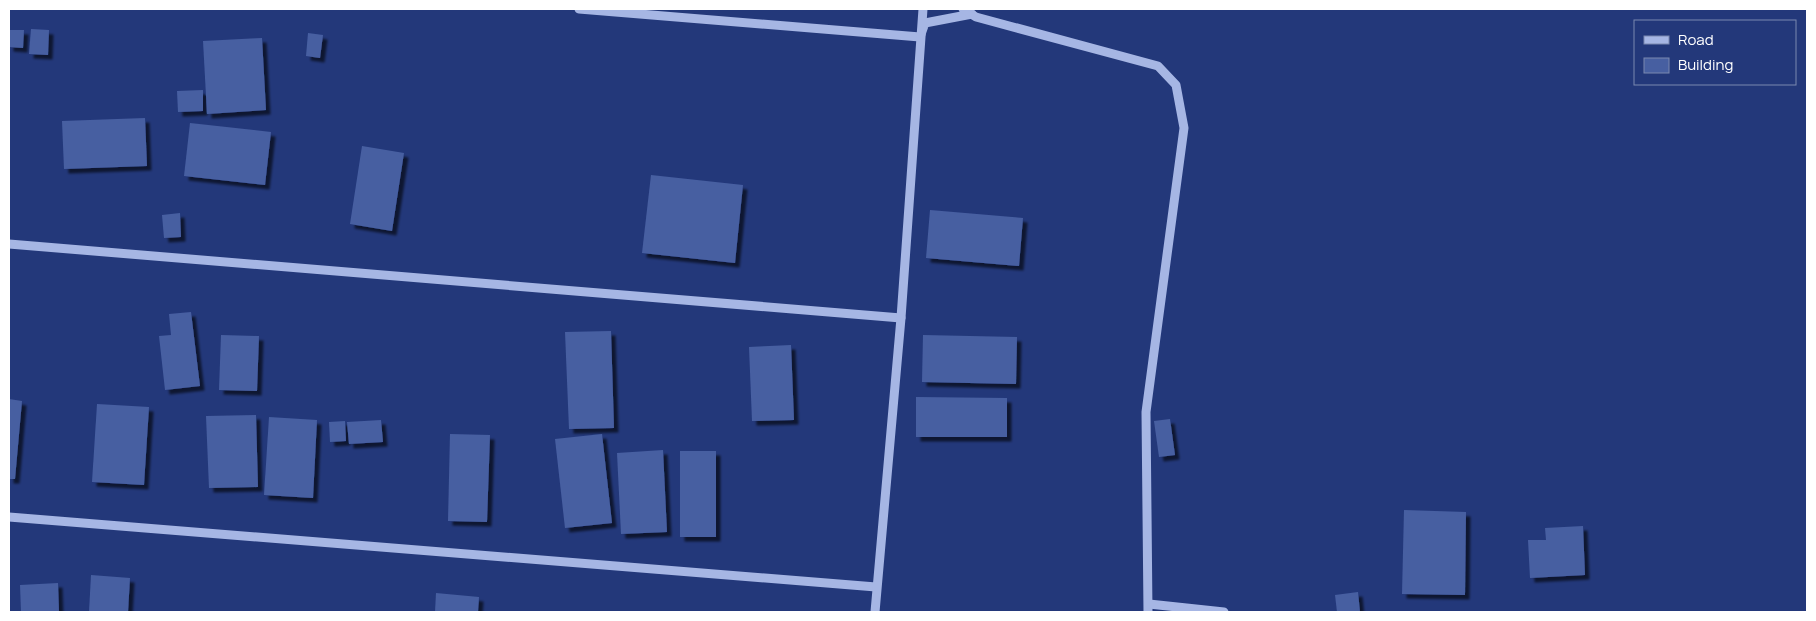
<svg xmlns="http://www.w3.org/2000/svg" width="1816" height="621" font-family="Manrope,sans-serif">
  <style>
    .building { fill: #475fa1; filter: url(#shadow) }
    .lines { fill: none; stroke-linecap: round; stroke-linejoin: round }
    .minor { stroke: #a6b6e4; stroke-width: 9 }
  </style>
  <defs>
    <filter id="shadow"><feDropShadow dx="4.5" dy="4.5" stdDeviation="1" flood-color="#0009"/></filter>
  </defs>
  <rect width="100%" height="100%" fill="#23387a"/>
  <g class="building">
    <polygon points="31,29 49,30 48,55 29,54"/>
    <polygon points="9,30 24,30 23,48 9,47"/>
    <polygon points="308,33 323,35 320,58 306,56"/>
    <polygon points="262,38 266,110 207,114 203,41"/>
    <polygon points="203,90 203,111 178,112 177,91"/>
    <polygon points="145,118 147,166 64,169 62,121"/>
    <polygon points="190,123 271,132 265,185 184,176"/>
    <polygon points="362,146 404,153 392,231 350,224"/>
    <polygon points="651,175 743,185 735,263 642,253"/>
    <polygon points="930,210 1023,218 1019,266 926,258"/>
    <polygon points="180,213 181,237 164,238 162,215"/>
    <polygon points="191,312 200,386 165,390 159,336 171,335 169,314"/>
    <polygon points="611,331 614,428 569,429 565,332"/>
    <polygon points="221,335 259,336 257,391 219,390"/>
    <polygon points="923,335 1017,337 1016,384 922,382"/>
    <polygon points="791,345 794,420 752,421 749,347"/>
    <polygon points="916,397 1007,398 1007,437 916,437"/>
    <polygon points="9,399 22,401 15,479 9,479"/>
    <polygon points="97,404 149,407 144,485 92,482"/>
    <polygon points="256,415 258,487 209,488 206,416"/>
    <polygon points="269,417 317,420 313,498 264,495"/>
    <polygon points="1170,419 1175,455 1159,457 1154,421"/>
    <polygon points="381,420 383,442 349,444 347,422"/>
    <polygon points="345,421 346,441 330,442 329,422"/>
    <polygon points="450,434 490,435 487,522 448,521"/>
    <polygon points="602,434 612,523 565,528 555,439"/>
    <polygon points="663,450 667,532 621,534 617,453"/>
    <rect x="680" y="451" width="36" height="86"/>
    <polygon points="1404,510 1466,512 1465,595 1402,594"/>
    <polygon points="1583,526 1585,575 1530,578 1528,540 1546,540 1545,528"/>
    <polygon points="91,575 130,578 128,612 89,612"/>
    <polygon points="58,583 59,612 21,612 20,585"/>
    <polygon points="1358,592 1360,612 1337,612 1335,595"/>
    <polygon points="436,593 479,597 478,612 435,612"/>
  </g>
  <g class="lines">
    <g class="minor">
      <polyline points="579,9 920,37 925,23 972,14"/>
      <polyline points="963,9 976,17 1158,66 1176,85 1184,128 1146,412 1148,612"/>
      <polyline points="9,244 901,318"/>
      <polyline points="9,517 876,587"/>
      <polyline points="1149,604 1224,612"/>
      <polyline points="875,612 901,318 923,9"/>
    </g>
  </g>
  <rect width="1816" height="621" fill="none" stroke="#ffffff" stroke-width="20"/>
  <rect x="1634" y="20" width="162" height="65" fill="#23387a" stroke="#7b88af"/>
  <rect x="1644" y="36" width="25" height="8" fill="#a6b6e4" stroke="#7b88af"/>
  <text x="1678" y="45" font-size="15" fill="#ffffff">Road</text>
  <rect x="1644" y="58" width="25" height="15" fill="#475fa1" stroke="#7b88af"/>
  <text x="1678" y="70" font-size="15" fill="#ffffff">Building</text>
</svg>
